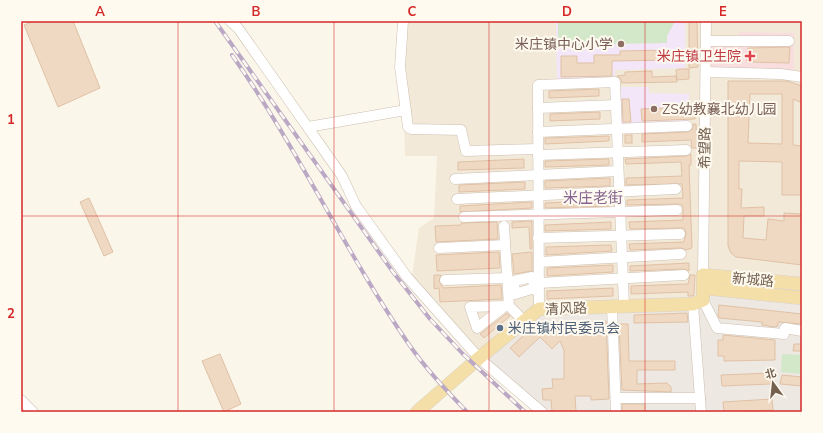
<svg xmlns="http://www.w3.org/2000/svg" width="823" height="433" font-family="'Nunito Sans','Noto Sans SC',sans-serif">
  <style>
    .residential { fill: #f2e9d9 }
    .industrial { fill: #ede8e2 }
    .education { fill: #f3e6f8 }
    .medical { fill: #f8dede }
    .green { fill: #d3e8c9 }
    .building { fill: #efd9c3; stroke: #e0c1a5; fill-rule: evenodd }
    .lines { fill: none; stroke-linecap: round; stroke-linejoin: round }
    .minor-casing { stroke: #cdbfb0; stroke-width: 11 }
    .major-casing { stroke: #d8d2ce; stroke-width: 14 }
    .minor { stroke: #fff; stroke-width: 10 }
    .major { stroke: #f4dfa8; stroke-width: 13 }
    .rail-casing { stroke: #baa8c5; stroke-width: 4 }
    .rail { stroke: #fefaf0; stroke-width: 2.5; stroke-dasharray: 8; stroke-linecap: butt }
    .grid { fill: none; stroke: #d62828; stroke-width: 1; stroke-opacity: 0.55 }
    .education-dot { fill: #8d6e63; stroke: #fefaf0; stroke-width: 1.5 }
    .health-dot { fill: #e0444e; stroke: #fefaf0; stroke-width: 1.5 }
    .service-dot { fill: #5c6f8a; stroke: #fefaf0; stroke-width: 1.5 }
    .labels { text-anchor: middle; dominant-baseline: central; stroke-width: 4; stroke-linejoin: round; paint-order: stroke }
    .education-label { font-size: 14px; fill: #785e54; stroke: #fefaf0; text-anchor: end }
    .health-label { font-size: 14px; fill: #be3a42; stroke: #fefaf0; text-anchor: end }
    .street-label { font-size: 14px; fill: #74604f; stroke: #fefaf0 }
    .service-label { font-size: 14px; fill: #4e5e75; stroke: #fefaf0; text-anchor: start }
    .neighbourhood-label { font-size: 15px; fill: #866690; stroke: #fefaf0 }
    .neatline { fill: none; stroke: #d62828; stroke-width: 1.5 }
    .grid-label { font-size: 13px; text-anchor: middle; font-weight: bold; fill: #d62828 }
  </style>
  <rect width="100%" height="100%" fill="#fbf6ea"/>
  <polygon class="residential" points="401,21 802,21 802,284 703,300 479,358 411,282 419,228 434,218 437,156 405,156"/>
  <polygon class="industrial" points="703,275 802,284 802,412 548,412 479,358 539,309 703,300"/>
  <g class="education">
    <polygon points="556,21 685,21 685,68 615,70 615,82 557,84"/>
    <polygon points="618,87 649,87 649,93 689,94 689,124 619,127"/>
  </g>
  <polygon class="medical" points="739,32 794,33 794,76 706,72 706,41 739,40"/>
  <g class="green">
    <polygon points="558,21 675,21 667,36 667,43 558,45"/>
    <polygon points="782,354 802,355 802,374 781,372"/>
  </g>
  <g class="building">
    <polygon points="34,21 73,21 100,88 58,107 24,25"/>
    <polygon points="689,21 697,21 698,67 689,68"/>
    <polygon points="790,47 789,63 747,62 748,48"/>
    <polygon points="670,50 670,60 612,61 612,76 561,77 561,56 577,56 577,63 594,63 594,55 620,55 620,51"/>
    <polygon points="680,69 689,69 689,79 677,80 676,70"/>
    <polygon points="652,71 652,77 676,76 677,82 622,83 621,79 617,76 625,75 625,72"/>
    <path d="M728 81H787L802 86V103L793 99V145L802 146V195H782V162L739 161V189H742L741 208 764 207V216H744L743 238 766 240 768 219 784 221V213L802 214V265L736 257 731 253 728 246ZM750 94H782V144L748 143Z"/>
    <polygon points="599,89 599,96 549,98 549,91"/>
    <polygon points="622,99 629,99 631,122 623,122"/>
    <polygon points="695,107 695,119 642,121 641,109"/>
    <polygon points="600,112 600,119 550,121 550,114"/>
    <polygon points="693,124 696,124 697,148 692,148 691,140 642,142 642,134 688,132 693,129"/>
    <rect x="625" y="135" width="7" height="8"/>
    <polygon points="609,136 609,141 545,144 545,138"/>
    <polygon points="691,154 691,165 689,165 692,248 686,250 681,248 630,250 629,244 684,242 686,233 684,228 630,229 629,222 683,220 683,206 680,204 627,205 627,200 683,198 682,184 626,185 626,178 682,176 681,162 626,164 625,159 686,156"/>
    <polygon points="524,159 524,168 458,170 458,162"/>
    <polygon points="609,159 609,165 545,167 545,161"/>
    <polygon points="610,178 610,186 545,188 545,181"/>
    <polygon points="525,182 525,189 459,192 459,185"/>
    <polygon points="89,198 113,252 104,256 80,202"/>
    <polygon points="610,200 610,206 545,208 545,203"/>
    <polygon points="532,202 532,208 460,212 460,206"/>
    <polygon points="532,221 532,249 530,249 529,227 512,228 512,222"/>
    <polygon points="497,222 498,239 436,242 435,226 461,225 461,223"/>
    <polygon points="611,222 611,229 545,231 545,225"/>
    <polygon points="611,245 612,251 546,255 546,247"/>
    <polygon points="499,252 500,268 437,271 436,255"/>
    <polygon points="532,252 532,271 514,274 512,254"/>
    <polygon points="689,263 689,271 684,269 630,271 630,266"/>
    <polygon points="613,265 613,272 547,276 547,268"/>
    <polygon points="434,275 441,275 439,281 443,288 501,285 502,299 440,302 439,288 434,289"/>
    <polygon points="690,275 695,275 694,295 691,296 688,296 688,292 631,294 631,286 688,284"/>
    <polygon points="613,288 613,296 547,299 547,291"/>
    <polygon points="719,305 802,314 802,324 778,322 778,326 774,327 762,325 762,322 719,318 718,315"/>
    <polygon points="507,313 510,316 484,338 480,334"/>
    <polygon points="687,313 688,322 634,323 634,315"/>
    <polygon points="606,321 609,399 591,400 591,396 575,396 576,412 552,412 551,400 543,400 542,389 553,388 552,379 564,379 564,350 560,341 552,349 540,337 519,357 510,348 538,322 548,332 564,332 563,325"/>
    <polygon points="619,324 628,324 629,361 675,361 675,370 637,370 637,384 667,383 671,387 671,392 622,390"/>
    <polygon points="723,335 775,340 775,360 724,361 724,356 718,356 718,340 723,340"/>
    <polygon points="794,344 802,344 802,351 793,351"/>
    <polygon points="220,354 241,404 224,412 202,361"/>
    <polygon points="771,373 771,384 722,386 721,375"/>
    <polygon points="782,375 802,377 802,386 780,384"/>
    <polygon points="772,399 773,410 724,412 723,402"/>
    <rect x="622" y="404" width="23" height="8"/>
  </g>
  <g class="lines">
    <g class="minor-casing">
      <g id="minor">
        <polyline points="230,21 238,28 342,176 356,206 407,277 479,358 542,412"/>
        <polyline points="403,21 400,67 408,127 411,129 461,130 466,151 538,149"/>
        <polyline points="706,41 789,41"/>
        <polyline points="706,72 781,74 802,77"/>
        <polyline points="538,108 616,105"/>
        <polyline points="308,127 406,110"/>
        <polyline points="538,132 687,126"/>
        <polyline points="538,155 686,150"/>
        <polyline points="455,179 618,171"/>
        <polyline points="457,199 676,189"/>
        <polyline points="464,217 677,210"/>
        <polyline points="504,226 509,306"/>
        <polyline points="538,238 680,234"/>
        <polyline points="439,248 505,245"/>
        <polyline points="539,262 681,254"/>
        <polyline points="703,275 706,21"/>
        <polyline points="445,280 507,278"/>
        <polyline points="539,283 684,275"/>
        <polyline points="535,288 515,294 514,281 532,277 535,290"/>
        <polyline points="703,300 717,328 784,334 785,328 802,331"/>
        <polyline points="693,304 701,412"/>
        <polyline points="505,306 477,328 470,307 505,306 509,306 524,321"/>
        <polyline points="612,307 616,412"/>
        <polyline points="539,309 538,85 615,82 624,306"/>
        <polyline points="616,398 700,398"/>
        <polyline points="21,400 33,412"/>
      </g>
    </g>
    <g class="major-casing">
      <g id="major">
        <polyline points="704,288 802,298"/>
        <polyline points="417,412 479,358 539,309 693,304 703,300 703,275 802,284"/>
      </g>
    </g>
    <use href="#minor" class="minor"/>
    <use href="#major" class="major"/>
    <g class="rail-casing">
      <g id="rail">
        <polyline points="215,21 393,272 430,319 463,354 525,412"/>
        <path d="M232 55C297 147 344 250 408 343 425 368 446 390 467 412"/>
      </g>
    </g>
    <use href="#rail" class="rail"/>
  </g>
  <path class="grid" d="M178 21V412M334 21V412M489 21V412M645 21V412M21 216H802"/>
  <g class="education-dot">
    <circle cx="621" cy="44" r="4"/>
    <circle cx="654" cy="109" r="4"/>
  </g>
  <path class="health-dot" d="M748 50h4v4h4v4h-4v4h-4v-4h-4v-4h4z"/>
  <circle class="service-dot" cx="500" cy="328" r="4"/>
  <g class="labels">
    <g class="education-label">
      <text x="613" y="44">米庄镇中心小学</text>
      <text x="662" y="109" text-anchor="start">ZS幼教襄北幼儿园</text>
    </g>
    <g class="health-label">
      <text x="741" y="56">米庄镇卫生院</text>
    </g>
    <g class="street-label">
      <text transform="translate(705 148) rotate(-89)">希望路</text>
      <text transform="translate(753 280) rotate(5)">新城路</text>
      <text transform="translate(566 309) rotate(-3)">清风路</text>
    </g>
    <g class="service-label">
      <text x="508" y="328">米庄镇村民委员会</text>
    </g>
    <g class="neighbourhood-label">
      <text x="593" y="198">米庄老街</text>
    </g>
  </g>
  <rect width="823" height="433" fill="none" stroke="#fefaf0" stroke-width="44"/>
  <g transform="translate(773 383) rotate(345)" stroke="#fefaf0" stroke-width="3" paint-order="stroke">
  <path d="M0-3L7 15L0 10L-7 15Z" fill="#74604f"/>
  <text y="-6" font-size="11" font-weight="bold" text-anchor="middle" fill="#74604f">北</text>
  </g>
  <rect x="22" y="22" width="779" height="389" class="neatline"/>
  <g class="grid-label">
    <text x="100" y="16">A</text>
    <text x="256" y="16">B</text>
    <text x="412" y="16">C</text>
    <text x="567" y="16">D</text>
    <text x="723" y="16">E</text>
    <text x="11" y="124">1</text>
    <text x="11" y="318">2</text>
  </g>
</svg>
